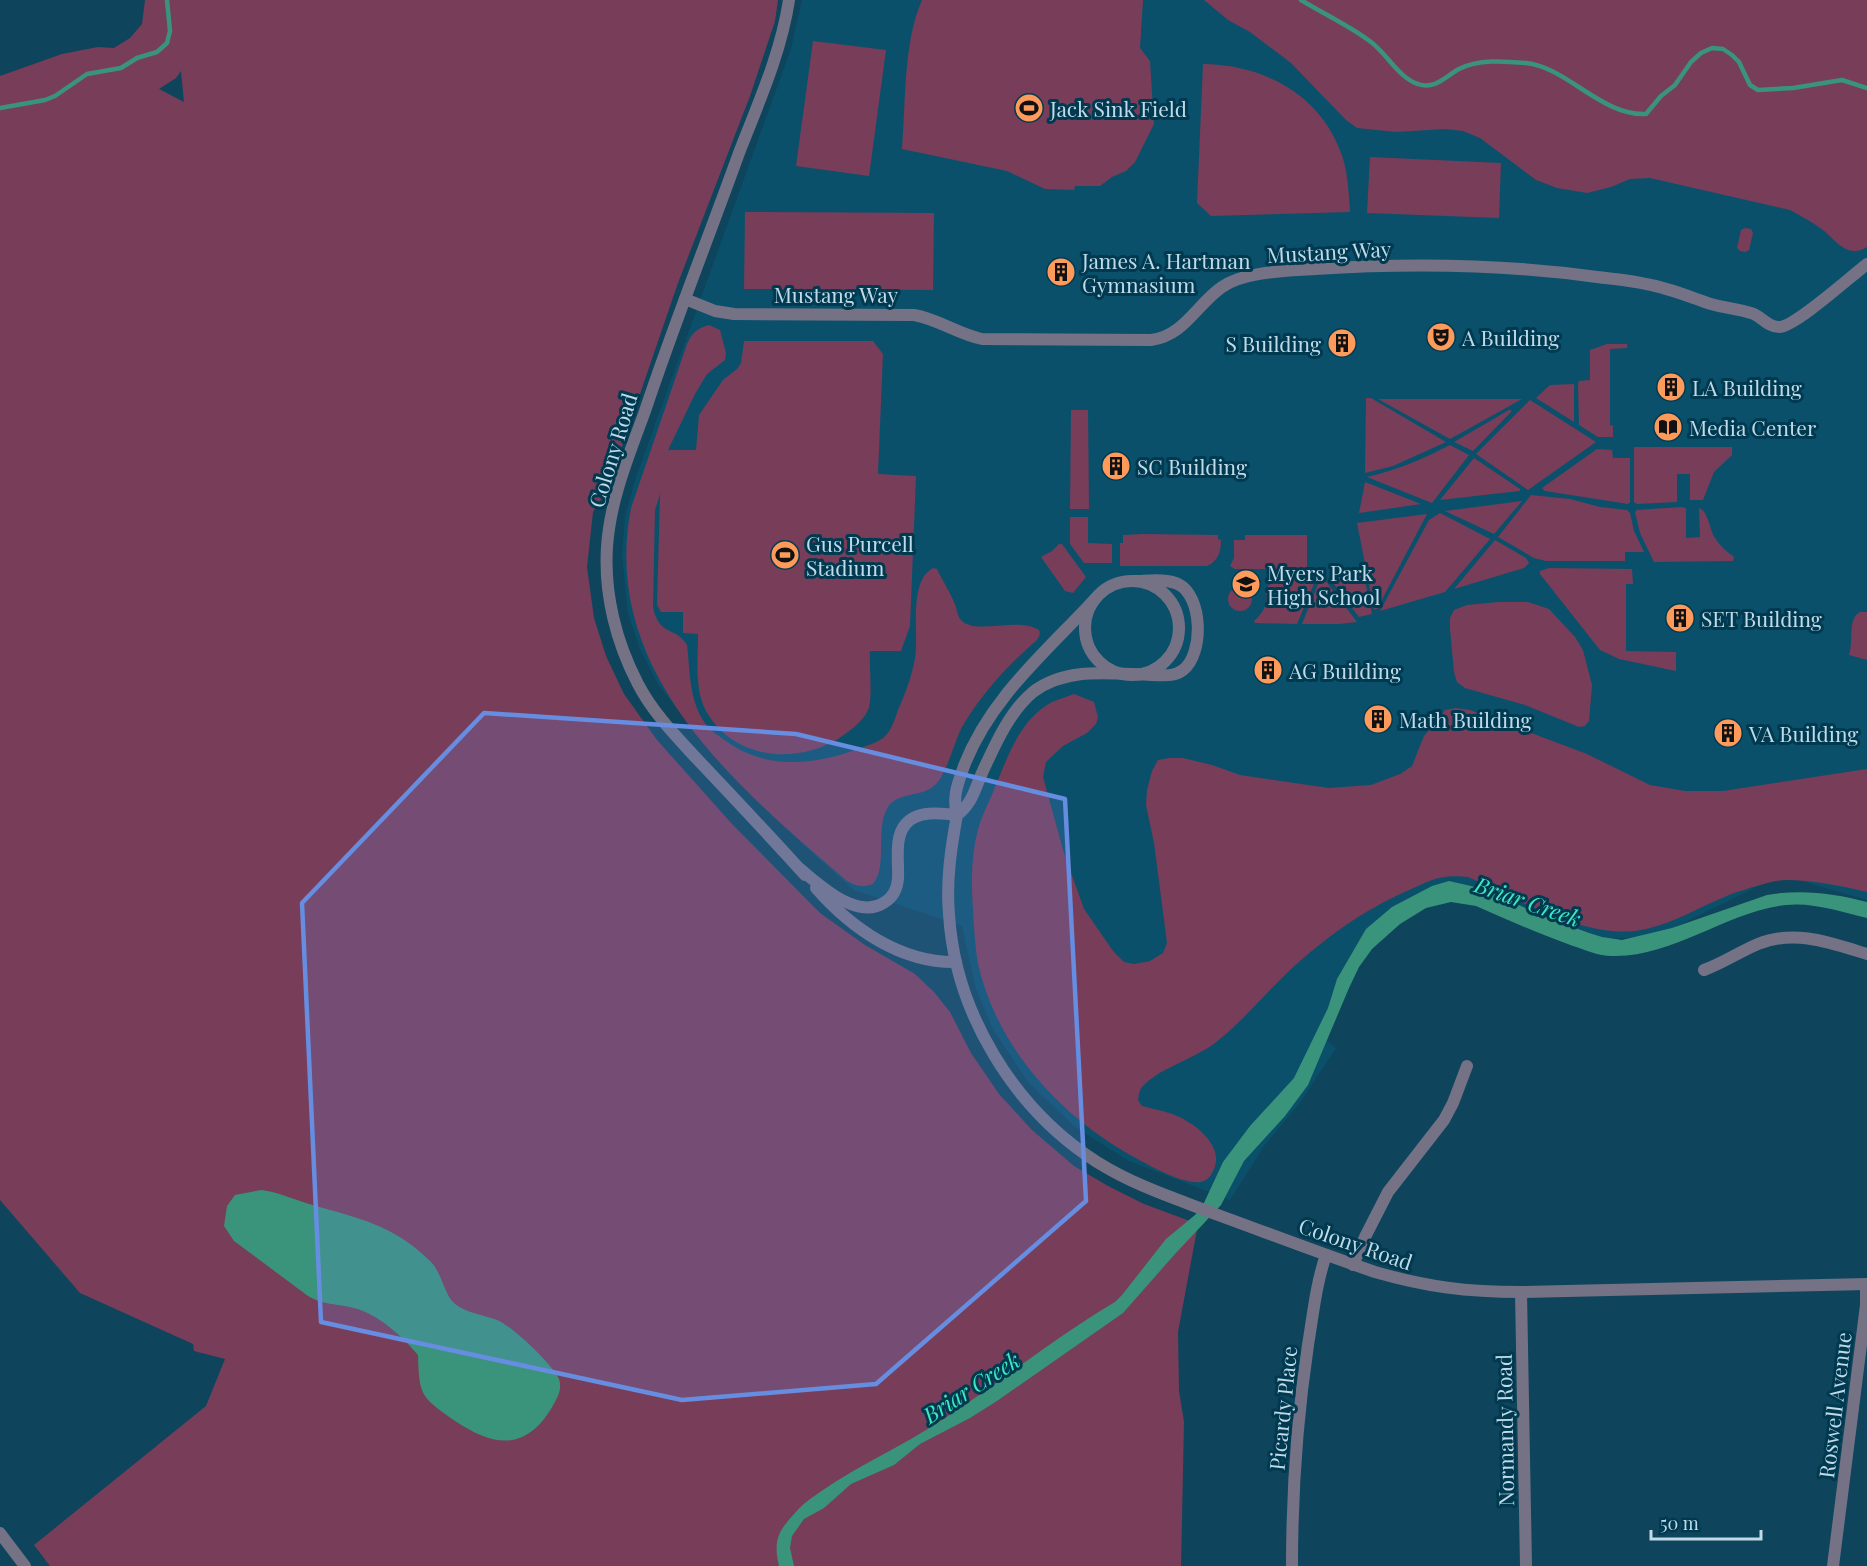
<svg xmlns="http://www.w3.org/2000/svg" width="1867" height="1566" font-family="'Playfair Display',serif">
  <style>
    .built { fill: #0a506b }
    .green { fill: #783d59; fill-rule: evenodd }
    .water { fill: #39947b }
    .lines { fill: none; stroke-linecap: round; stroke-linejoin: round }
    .stream { stroke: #39947b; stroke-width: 4.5 }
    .minor { stroke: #757286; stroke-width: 12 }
    .tertiary { stroke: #757286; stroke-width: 12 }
    .marked { fill: #668ddf; fill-opacity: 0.2; stroke: #668ddf; stroke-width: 4.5; stroke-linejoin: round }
    .labels { text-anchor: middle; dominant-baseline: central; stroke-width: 6; stroke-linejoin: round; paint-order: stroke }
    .poi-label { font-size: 21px; fill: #c0dae8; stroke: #003a51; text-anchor: start }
    .street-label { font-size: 21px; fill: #c0dae8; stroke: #003a51 }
    .water-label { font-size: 22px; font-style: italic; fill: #3fe9bf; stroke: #003a51 }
  </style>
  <rect width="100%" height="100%" fill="#0e455c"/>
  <polygon class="built" points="802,0 1867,0 1867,900 1781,875 1655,937 1601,939 1488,897 1415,900 1377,931 1321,1036 1336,1048 1299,1104 1264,1146 1230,1200 1129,1161 1075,1127 1028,1082 993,1029 976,989 962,926 854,890 802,844 681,714 658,684 640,649 628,613 622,555 625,517 635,480 791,49"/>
  <g class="green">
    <path d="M145 0H778L775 21 750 96 678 283 607 490 593 512 587 567 594 618 606 656 624 694 657 740 733 825 820 913 865 945 915 974 934 992 950 1012 971 1053 999 1094 1032 1130 1074 1166 1108 1186 1144 1204 1198 1224 1178 1332 1179 1391 1184 1422 1181 1566H50L34 1545 206 1406 225 1359 194 1351 193 1344 80 1293 0 1200V76L62 54 98 47 114 48 130 38 142 24ZM181 71 184 102 159 89 176 78Z"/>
    <path d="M922 0H1143L1140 48 1150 61 1154 124 1135 162 1126 171 1112 177 1100 186H1075L1074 190 1045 189 1007 171 902 149C906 102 903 43 922 0Z"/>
    <path d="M1204 0H1867V247C1848 259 1836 241 1823 230 1812 222 1801 216 1790 210L1650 178 1630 179 1611 187 1587 193 1557 188 1536 180 1480 138 1463 131 1445 129 1396 132 1357 128 1346 120 1291 63 1250 32 1228 20Z"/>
    <polygon points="813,41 886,50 869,176 796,166"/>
    <path d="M1203 64C1267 65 1325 97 1344 162 1348 178 1349 195 1350 212L1211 216 1197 203Z"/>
    <polygon points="1370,157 1501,163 1499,218 1367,213"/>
    <polygon points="745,212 934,213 933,290 744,289"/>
    <polygon points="1745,228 1751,229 1753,233 1749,250 1745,252 1740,251 1737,248 1741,230"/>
    <path d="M709 325 720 330 726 353 725 360 707 374 695 394 669 448 668 454 669 450H696L699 415 723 380 737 369 741 363 744 341H873L883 354 878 474 916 476 910 626 901 651H870C869 664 873 700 868 710 863 722 848 732 838 739 795 765 733 759 706 711 694 688 698 659 698 634L683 633V612H661L657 605 660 494 655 510 653 607C659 637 676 626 687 645 690 670 689 698 703 720 708 728 716 734 723 739 764 770 811 766 858 749 866 746 876 743 883 738 891 732 895 719 898 710 905 694 912 676 915 658 919 634 908 581 933 568L937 569C943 582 951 593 956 607 957 611 958 617 961 620 976 636 1017 616 1039 630L1040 634 1037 640C1008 665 982 693 962 727 954 742 947 774 935 785 922 798 896 791 887 809 875 830 888 867 873 884 862 888 856 886 847 881 736 786 599 672 631 508L687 344C692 333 697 328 709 325Z"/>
    <polygon points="1607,344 1627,344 1627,348 1610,349 1610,425 1613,426 1613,437 1598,437 1579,425 1578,384 1579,381 1590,380 1590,350"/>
    <polygon points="1574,384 1574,422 1536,398 1550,385"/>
    <polygon points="1366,398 1371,398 1446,442 1393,466 1365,473"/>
    <polygon points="1378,399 1522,399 1450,439"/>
    <polygon points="1530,400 1596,442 1528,490 1476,454"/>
    <polygon points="1071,410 1088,410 1089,509 1070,509"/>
    <polygon points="1509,410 1511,410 1511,412 1473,451 1454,442"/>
    <path d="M1450 445 1469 455 1432 503 1367 477C1397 470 1423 459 1450 445Z"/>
    <polygon points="1634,447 1732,447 1732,455 1714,472 1703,500 1690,500 1690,474 1677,474 1677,502 1637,504 1634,502"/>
    <polygon points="1597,449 1612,450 1613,458 1630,458 1630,502 1628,504 1545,491 1542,488"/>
    <polygon points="1474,458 1520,489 1520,491 1440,500"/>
    <polygon points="1365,482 1421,504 1359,513"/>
    <polygon points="1531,495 1570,499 1600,507 1627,510 1630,513 1634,531 1644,552 1625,552 1625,561 1546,561 1534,558 1498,537"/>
    <polygon points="1522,501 1494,534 1445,511"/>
    <path d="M1681 507 1686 508V538L1700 537 1699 508C1709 512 1709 529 1715 538 1720 546 1727 552 1734 557L1733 561 1654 562 1640 533 1635 512 1637 510Z"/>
    <polygon points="1440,513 1490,539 1445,592 1380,611 1429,520"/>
    <polygon points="1427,514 1377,609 1374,609 1357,523"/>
    <polygon points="1070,517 1088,517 1088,543 1112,544 1112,563 1084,563 1070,544"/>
    <path d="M1143 534 1218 535V539L1221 540C1221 552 1218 561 1207 566H1120V543H1123V535Z"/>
    <polygon points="1245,535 1307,535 1307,569 1235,569 1230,566 1234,558 1234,540 1245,540"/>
    <polygon points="1495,540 1526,558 1529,563 1524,568 1454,589"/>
    <polygon points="1059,544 1062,544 1086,577 1073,593 1065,591 1041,557 1052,551"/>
    <polygon points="1362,567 1372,614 1359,617 1330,579 1334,574 1352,573"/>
    <polygon points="1549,568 1632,569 1633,584 1626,584 1626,651 1676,652 1676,671 1619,659 1600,650 1540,574 1540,571"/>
    <path d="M1312 573 1316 579 1297 624 1255 623 1254 621C1264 612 1269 603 1265 590 1275 576 1295 573 1312 573Z"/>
    <polygon points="1320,579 1325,580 1357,622 1339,624 1302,624"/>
    <circle cx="1240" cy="599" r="12"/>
    <polygon points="1498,602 1528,602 1549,609 1575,637 1583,650 1592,685 1589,721 1585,726 1579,727 1525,705 1465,688 1457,682 1454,672 1450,629 1450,618 1454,610 1467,605"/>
    <path d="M1860 612H1867V660L1849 655C1854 641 1847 619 1860 612Z"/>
    <path d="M1074 694 1094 702 1098 717 1096 724 1087 733 1063 746 1046 762 1043 777 1064 853 1084 909 1113 951 1124 962 1134 964 1150 961 1163 953 1167 943 1154 843 1146 805 1147 790 1152 771 1158 760 1169 758H1183L1212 765 1240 775 1329 788 1371 785 1400 774 1412 766 1424 736 1445 710 1456 708 1470 710 1587 754 1650 785 1685 791H1723L1867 769V892C1841 886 1813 880 1786 880 1773 880 1750 888 1737 892 1703 904 1672 926 1635 931 1581 937 1516 898 1468 877 1440 874 1431 880 1407 891 1363 910 1322 940 1287 973 1263 996 1242 1022 1215 1043 1194 1059 1159 1068 1142 1087 1139 1091 1139 1095 1138 1100L1142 1106C1153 1109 1166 1111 1177 1116 1194 1123 1222 1144 1215 1166 1213 1173 1209 1180 1201 1182 1184 1185 1148 1165 1134 1157 1061 1117 997 1048 978 964 975 947 974 928 973 910 971 881 971 848 981 820 985 809 991 798 995 787 1008 756 1020 719 1052 702 1059 699 1067 697 1074 694Z"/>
  </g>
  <g class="water">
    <path d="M1449 881 1484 889 1543 916 1589 933 1602 937 1622 940 1672 928 1767 895C1800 889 1834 893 1867 902V918C1842 912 1813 902 1786 905 1728 911 1672 958 1612 956 1598 956 1586 950 1573 946 1539 934 1508 920 1476 906L1451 902 1426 908 1400 924 1372 949 1359 967 1349 988 1308 1085 1285 1116 1244 1161 1221 1205 1175 1254 1123 1313 997 1401 970 1418 920 1444 894 1465 851 1484 824 1508 804 1519 792 1536 790 1548 794 1566H779C773 1541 778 1531 795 1513 803 1503 813 1497 823 1490 856 1467 892 1451 926 1430 991 1390 1049 1341 1115 1302L1122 1295 1166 1239 1195 1215 1203 1205 1223 1162 1250 1126 1294 1078 1328 1008 1337 979 1366 929 1392 907 1432 886Z"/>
    <path d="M261 1190C278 1192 293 1199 309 1204 357 1218 393 1224 430 1261 442 1272 444 1295 455 1304 466 1313 484 1315 497 1320 512 1326 552 1364 559 1379 563 1390 556 1400 551 1409 524 1452 493 1446 455 1421 421 1397 419 1396 418 1355 402 1336 378 1314 354 1308 336 1303 326 1306 308 1296L234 1241 224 1226 227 1206 235 1195Z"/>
  </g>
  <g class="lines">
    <g class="stream">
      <path d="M1301 0C1324 14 1350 26 1371 42 1387 54 1399 78 1418 84 1435 90 1446 76 1459 69 1478 59 1504 61 1526 63 1567 67 1601 116 1646 114L1661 96 1675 85 1691 62 1701 53 1712 48 1723 49 1732 55 1739 62 1750 85 1758 90 1793 88 1842 80 1867 88"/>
      <polyline points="0,108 45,100 55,96 87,74 121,68 137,58 157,52 167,43 170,31 167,0"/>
    </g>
    <g class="minor">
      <path d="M685 299 715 311 734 314 914 315C938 319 958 334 982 339L1151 340C1184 336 1197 304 1222 287 1245 271 1288 271 1315 269 1409 263 1504 264 1597 277 1613 279 1630 280 1646 284 1669 288 1690 297 1711 304 1725 308 1738 309 1751 313 1762 316 1767 327 1779 327 1795 327 1851 276 1867 264"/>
      <circle cx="1132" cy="628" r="47"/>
      <path d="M1094 600C1046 652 990 698 964 766 958 783 952 797 957 815 972 804 975 789 982 773 995 745 1009 712 1033 692 1067 666 1112 674 1152 675 1163 675 1174 677 1183 670 1204 654 1203 596 1178 584 1166 578 1147 581 1133 581"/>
      <path d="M1704 970C1723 963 1739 952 1758 944 1795 929 1831 943 1867 954"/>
      <polyline points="1353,1265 1365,1237 1388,1192 1444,1120 1453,1103 1467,1066"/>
      <polyline points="1521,1292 1526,1566"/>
      <path d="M1292 1566C1292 1492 1297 1419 1308 1345 1313 1315 1316 1284 1326 1255"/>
      <polyline points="1833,1566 1866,1305 1866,1284"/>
    </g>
    <g class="tertiary">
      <path d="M789 0C781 53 758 104 739 153 708 239 674 324 645 411 629 455 610 500 607 547 604 594 616 642 638 684 653 713 676 736 698 760 734 798 770 836 805 875"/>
      <path d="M800 869C821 886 857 921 885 902 893 897 897 889 898 879 899 863 894 838 905 825 916 810 941 813 957 815 951 848 946 881 949 914 955 1013 1014 1109 1097 1162 1135 1186 1177 1199 1218 1215 1270 1234 1322 1254 1375 1272 1427 1287 1467 1292 1521 1292L1867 1284"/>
      <path d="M816 888C852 929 901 963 956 962"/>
      <polyline points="0,1533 25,1566"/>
    </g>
  </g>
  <path class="marked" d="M484 713 796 734 1065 799 1086 1201 876 1384 682 1400 321 1322 302 903Z"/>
  <defs>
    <g id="stadium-disc" transform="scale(1.5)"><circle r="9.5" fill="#ff9b5a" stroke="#003a51"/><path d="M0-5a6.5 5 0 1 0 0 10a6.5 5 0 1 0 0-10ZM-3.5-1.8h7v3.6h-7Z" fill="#111"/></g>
    <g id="building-disc" transform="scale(1.5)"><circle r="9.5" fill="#ff9b5a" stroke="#003a51"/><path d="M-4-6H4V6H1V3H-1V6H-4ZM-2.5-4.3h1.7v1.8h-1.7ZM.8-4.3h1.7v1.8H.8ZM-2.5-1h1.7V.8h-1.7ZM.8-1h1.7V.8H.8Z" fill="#111"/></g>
    <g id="theatre-disc" transform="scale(1.5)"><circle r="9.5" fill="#ff9b5a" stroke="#003a51"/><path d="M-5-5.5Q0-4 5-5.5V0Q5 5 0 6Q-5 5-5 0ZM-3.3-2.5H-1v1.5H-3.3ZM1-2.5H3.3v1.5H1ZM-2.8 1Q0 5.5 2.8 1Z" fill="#111"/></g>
    <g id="library-disc" transform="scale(1.5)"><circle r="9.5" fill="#ff9b5a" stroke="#003a51"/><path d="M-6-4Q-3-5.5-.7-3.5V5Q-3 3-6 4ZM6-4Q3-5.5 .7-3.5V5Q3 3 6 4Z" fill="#111"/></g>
    <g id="school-disc" transform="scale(1.5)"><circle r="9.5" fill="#ff9b5a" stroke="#003a51"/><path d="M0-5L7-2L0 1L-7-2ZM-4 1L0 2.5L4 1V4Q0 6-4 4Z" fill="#111"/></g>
  </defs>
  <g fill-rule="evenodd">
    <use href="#stadium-disc" x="1029" y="108"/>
    <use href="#building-disc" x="1061" y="272"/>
    <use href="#theatre-disc" x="1441" y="337"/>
    <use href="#building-disc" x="1342" y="343"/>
    <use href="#building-disc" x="1671" y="387"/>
    <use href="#library-disc" x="1668" y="427"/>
    <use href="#building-disc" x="1116" y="466"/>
    <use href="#stadium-disc" x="785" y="555"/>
    <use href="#school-disc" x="1246" y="584"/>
    <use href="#building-disc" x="1680" y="618"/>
    <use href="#building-disc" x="1268" y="670"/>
    <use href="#building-disc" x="1378" y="719"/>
    <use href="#building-disc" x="1728" y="733"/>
  </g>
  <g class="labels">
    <g class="poi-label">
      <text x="1050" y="108">Jack Sink Field</text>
      <text x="1082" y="260">James A. Hartman<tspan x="1082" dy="24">Gymnasium</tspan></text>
      <text x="1462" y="337">A Building</text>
      <text x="1321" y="343" text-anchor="end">S Building</text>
      <text x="1692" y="387">LA Building</text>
      <text x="1689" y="427">Media Center</text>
      <text x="1137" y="466">SC Building</text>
      <text x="806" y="543">Gus Purcell<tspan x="806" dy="24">Stadium</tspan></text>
      <text x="1267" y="572">Myers Park<tspan x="1267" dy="24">High School</tspan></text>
      <text x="1701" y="618">SET Building</text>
      <text x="1289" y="670">AG Building</text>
      <text x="1399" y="719">Math Building</text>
      <text x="1749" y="733">VA Building</text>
    </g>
    <g class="street-label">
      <text transform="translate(1329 251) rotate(-3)">Mustang Way</text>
      <text x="836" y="294">Mustang Way</text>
      <text transform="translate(612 450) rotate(-73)">Colony Road</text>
      <text transform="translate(1356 1243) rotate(19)">Colony Road</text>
      <text transform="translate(1834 1405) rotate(-83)">Roswell Avenue</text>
      <text transform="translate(1282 1408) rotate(-84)">Picardy Place</text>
      <text transform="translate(1504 1430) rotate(-91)">Normandy Road</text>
    </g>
    <g class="water-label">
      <text transform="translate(1528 901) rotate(19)">Briar Creek</text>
      <text transform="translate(971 1387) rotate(-33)">Briar Creek</text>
    </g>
  </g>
  <path d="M1651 1530v9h110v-9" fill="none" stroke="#c0dae8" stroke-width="3"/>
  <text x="1660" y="1530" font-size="18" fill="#c0dae8" stroke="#003a51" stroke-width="4.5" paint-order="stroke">50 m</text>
</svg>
